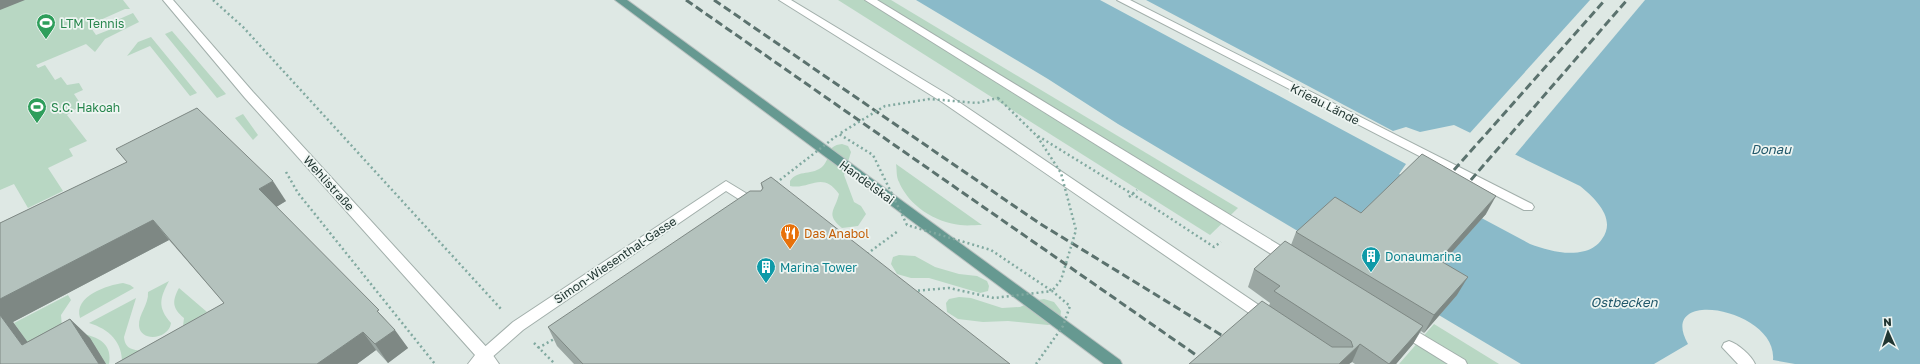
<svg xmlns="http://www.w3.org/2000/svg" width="1920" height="364" font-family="'Golos Text',sans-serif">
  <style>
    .green { fill: #b8d7c3 }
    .water { fill: #8abac9 }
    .pier { fill: #dee8e4 }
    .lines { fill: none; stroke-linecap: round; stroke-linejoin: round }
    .service-casing { stroke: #a2afab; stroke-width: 2 }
    .minor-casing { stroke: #a2afab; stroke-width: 2 }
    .primary-casing { stroke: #bcc3c2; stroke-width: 2 }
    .path { stroke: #81a9a0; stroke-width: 2.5; stroke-dasharray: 2 3; stroke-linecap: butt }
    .service { fill: #fff; fill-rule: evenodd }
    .minor { fill: #fff; fill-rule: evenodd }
    .primary { fill: #669991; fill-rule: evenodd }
    .rail { stroke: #5b726e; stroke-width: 3; stroke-dasharray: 8 4; stroke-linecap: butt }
    .path-bridge { stroke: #81a9a0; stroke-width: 2.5; stroke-dasharray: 2 3; stroke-linecap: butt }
    .wall { fill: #9ba7a3 }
    .shaded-wall { fill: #7e8884 }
    .building { fill: #b4c2bd; stroke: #7e8884 }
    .labels { text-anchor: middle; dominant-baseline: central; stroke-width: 3.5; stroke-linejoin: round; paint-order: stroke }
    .leisure-label { font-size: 12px; fill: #27864d; stroke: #eef5f2; text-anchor: start }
    .street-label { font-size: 12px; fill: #213632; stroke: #eef5f2 }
    .food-label { font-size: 12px; fill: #c56008; stroke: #eef5f2; text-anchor: start }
    .culture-label { font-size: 12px; fill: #0d838f; stroke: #eef5f2; text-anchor: start }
    .water-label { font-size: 13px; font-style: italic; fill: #22596b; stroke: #eef5f2 }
  </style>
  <rect width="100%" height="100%" fill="#dee8e4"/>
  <g class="green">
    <polygon points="0,0 123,0 130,9 125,9 89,25 96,35 119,26 115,21 133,13 139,22 105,39 95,52 86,44 36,65 38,68 45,65 55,80 61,77 67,85 79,83 83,90 74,94 80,103 80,106 67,115 87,141 69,149 73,156 48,168 63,191 28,208 14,184 0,190"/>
    <polygon points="838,0 891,0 1238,208 1210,235"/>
    <polygon points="172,31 226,94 217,98 165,34"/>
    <polygon points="151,37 197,93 190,96 150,46 127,56 138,42"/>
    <polygon points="243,114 258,135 253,140 235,118"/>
    <path d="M842 144 848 146 851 152 844 175 854 202 861 206 866 214 858 226 842 228C825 214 835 211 839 194 822 170 810 190 790 186V181C798 169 813 176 823 166 832 156 825 146 842 144Z"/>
    <path d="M896 164 982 225C975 225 967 226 960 225 935 222 909 206 899 182 896 177 897 169 896 164Z"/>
    <polygon points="899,255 915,256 935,267 959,274 977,276 987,281 989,286 988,291 980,293 929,278 911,278 897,274 891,264 893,257"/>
    <path d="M169 281C160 298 157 307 171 323 169 339 141 343 139 326 138 314 149 305 148 292Z"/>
    <path d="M123 283 130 285 134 288 80 318C73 296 108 285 123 283Z"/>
    <path d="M179 288 207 312 183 326 184 318C172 308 172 301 179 288Z"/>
    <polygon points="68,295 71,300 61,315 62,327 29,345 14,323"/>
    <polygon points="959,297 971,298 1002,308 1020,307 1033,301 1044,299 1054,302 1061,311 1060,321 1048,325 1008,321 983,322 958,319 947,312 946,303 949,299"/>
    <path d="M136 298 124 337C125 350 134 350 145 351L122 364C123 342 109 329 89 323Z"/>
    <polygon points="1434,324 1499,364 1399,364"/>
    <path d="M84 334C101 338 112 345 109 364H101Z"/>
  </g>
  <path class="water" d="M916 0H1100L1406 164 1399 174 1530 244C1547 250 1566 256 1585 251 1592 249 1598 245 1602 239 1617 219 1595 198 1580 186L1454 125 1420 132 1406 127 1393 131 1146 0H1920V364H1795L1773 360C1778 309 1655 286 1688 344L1654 364H1521L1118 124 1048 79Z"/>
  <polygon class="pier" points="1590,0 1645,0 1514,156 1469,134"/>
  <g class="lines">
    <g class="service-casing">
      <g id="service">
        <polygon points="779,0 791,0 950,96 1272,314 1274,318 1272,322 1267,323 1262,322 942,102"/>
        <polygon points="865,0 877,0 1294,254 1295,258 1294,262 1289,263 1284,262"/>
        <polygon points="1117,0 1130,0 1532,204 1534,207 1532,210 1524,210"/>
        <polygon points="726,181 759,201 761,204 759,207 751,207 726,191 523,330 490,359 485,361 480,359 478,355 480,351 513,322"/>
        <polygon points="1403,323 1465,360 1467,364 1448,364 1398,333 1396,329 1398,325"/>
        <path d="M1729 341C1738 344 1751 355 1755 364H1738L1722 347 1724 343Z"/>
      </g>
    </g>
    <g class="minor-casing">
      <polygon id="minor" points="163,0 173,0 253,92 490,351 499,364 468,364 475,355 245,98"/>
    </g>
    <g class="primary-casing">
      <polygon id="primary" points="615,0 627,0 1120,360 1122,364 1104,364"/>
    </g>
    <g class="path">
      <polyline points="213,0 243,27 501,309"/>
      <polyline points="286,172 298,193 435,364"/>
      <polyline points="1129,197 1137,190"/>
      <polyline points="1150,205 1214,247 1221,242"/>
      <polyline points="867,254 898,231"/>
      <polyline points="534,343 555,364"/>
      <polyline points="538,348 556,338"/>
    </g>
    <use href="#service" class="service"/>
    <use href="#minor" class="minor"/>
    <use href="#primary" class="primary"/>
    <g class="rail">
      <polyline points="686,0 1209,364"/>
      <polyline points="714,0 1039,223 1231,341"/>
      <polyline points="1446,179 1605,0"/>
      <polyline points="1463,189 1627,0"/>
    </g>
    <g class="path-bridge">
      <polygon points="998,98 1037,136 1061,173 1076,230 1061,280 1052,291 991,250 907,225 873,155 839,134 885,106 930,99 977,103"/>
      <polyline points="1038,136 1150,205"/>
      <polyline points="776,183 839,134"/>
      <polyline points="913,291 949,288 994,298 1052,291 1070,306 1063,326 1036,364"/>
    </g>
  </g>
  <g class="wall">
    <polygon points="116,149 286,201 276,207 383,317 408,348 388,363 376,350 357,364 115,364 224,303 169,240 13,322 27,342 70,319 90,338 106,364 0,364 0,223 127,162"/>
    <polygon points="761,183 1010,364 574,364 557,346 548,327 761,191 762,189"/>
    <polygon points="1361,213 1486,214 1443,262 1457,295 1424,333 1421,331 1413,344 1396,364 1355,364 1352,362 1349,364 1189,364 1269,306 1270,303 1248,287 1254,269 1291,245 1296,232"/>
  </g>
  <g class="shaded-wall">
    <polygon points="0,0 25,0 0,10"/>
    <polygon points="273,181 286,201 273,209 259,189"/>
    <polygon points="1496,196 1486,214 1429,278 1439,260"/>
    <polygon points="153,220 169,240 13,322 43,363 22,345 0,315 0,299"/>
    <polygon points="1468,277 1457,295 1424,333 1434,315"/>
    <polygon points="70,319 90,338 106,364 99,364"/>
    <polygon points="1423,326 1413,344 1396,364 1389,364"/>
    <polygon points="395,330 408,348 388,363 375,344"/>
    <polygon points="363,332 376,350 357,364 317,364"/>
    <polygon points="1360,344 1352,362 1349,364 1339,364"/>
  </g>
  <g class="building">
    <polygon points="197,108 273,181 259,189 379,310 377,311 395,330 375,344 363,332 317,364 115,364 224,303 153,220 0,299 0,223 127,162 116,149"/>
    <polygon points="1422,154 1496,196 1439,260 1468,277 1434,315 1296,232 1335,197 1361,213"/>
    <polygon points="771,177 1010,364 583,364 548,327 750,191 761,191 763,188 761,183"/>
    <polygon points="1285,241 1423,326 1389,364 1360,344 1339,364 1189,364 1262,301 1332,347 1353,347 1351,341 1274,291 1280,286 1254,269"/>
    <polygon points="0,315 22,345 70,319 99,364 0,364"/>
  </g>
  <defs>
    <g id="stadium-pin" transform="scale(1)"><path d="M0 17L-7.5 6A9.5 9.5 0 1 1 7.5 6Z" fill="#2e9e5b" stroke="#eef5f2"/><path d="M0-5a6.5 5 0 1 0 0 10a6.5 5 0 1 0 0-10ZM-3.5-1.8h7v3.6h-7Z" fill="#fff"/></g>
    <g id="restaurant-pin" transform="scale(1)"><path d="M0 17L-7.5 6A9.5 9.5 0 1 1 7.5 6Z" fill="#e8710a" stroke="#eef5f2"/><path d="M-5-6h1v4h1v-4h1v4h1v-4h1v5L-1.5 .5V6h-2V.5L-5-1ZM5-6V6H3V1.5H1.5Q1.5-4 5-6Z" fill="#fff"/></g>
    <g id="building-pin" transform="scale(1)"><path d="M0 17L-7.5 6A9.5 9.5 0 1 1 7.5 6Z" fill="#0f9aa8" stroke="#eef5f2"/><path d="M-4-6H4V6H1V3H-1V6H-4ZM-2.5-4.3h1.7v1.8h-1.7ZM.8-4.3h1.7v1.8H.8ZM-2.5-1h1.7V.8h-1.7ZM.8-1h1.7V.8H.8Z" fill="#fff"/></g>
  </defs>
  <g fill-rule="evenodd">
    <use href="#stadium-pin" x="46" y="23"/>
    <use href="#stadium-pin" x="37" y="107"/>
    <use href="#restaurant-pin" x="790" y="233"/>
    <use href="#building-pin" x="1371" y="256"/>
    <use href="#building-pin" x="766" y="267"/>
  </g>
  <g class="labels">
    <g class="leisure-label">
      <text x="60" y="23">LTM Tennis</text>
      <text x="51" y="107">S.C. Hakoah</text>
    </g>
    <g class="street-label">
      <text transform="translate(1325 104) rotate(27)">Krieau Lände</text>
      <text transform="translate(867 182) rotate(36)">Handelskai</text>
      <text transform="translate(329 183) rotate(48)">Wehlistraße</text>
      <text transform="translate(615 260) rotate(-34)">Simon-Wiesenthal-Gasse</text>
    </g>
    <g class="food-label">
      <text x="804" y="233">Das Anabol</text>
    </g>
    <g class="culture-label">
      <text x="1385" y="256">Donaumarina</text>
      <text x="780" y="267">Marina Tower</text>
    </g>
    <g class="water-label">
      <text x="1771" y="149">Donau</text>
      <text x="1624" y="302">Ostbecken</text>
    </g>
  </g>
  <g transform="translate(1888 332) rotate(357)" stroke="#eef5f2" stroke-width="3" paint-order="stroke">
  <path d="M0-3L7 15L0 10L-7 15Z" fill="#213632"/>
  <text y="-6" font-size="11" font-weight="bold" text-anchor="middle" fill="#213632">N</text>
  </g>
</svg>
